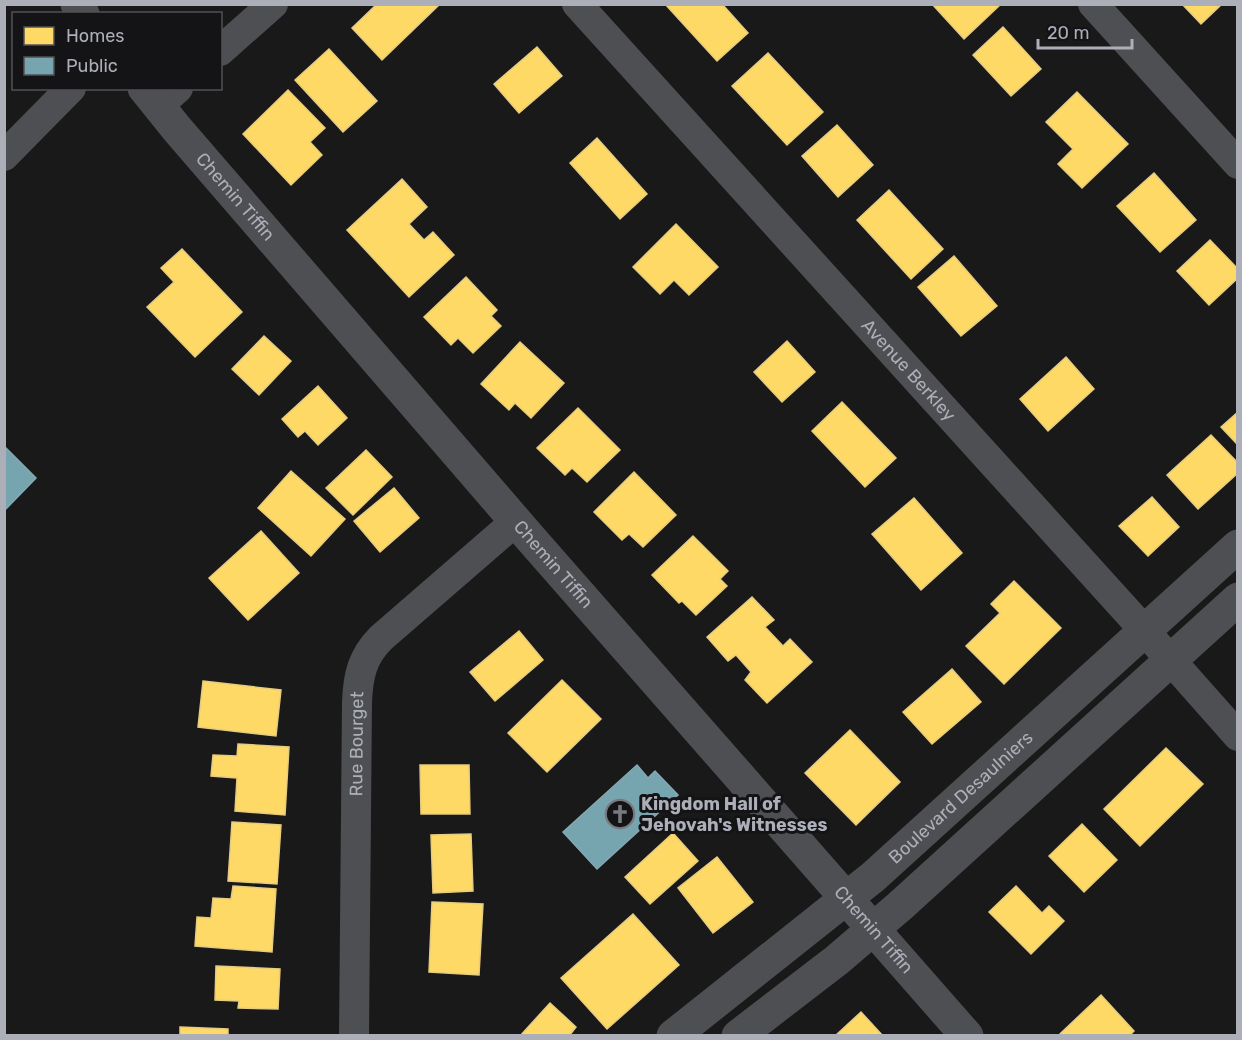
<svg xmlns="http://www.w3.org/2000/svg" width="1242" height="1040" font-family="Rubik,sans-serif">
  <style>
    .homes { fill: #ffd966; stroke: #e6cc7f; stroke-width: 1.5 }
    .public { fill: #76a5af; stroke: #86a8b2; stroke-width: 1.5 }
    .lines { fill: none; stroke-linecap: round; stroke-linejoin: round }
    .minor { stroke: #4e4f52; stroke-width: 30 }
    .tertiary { stroke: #4e4f52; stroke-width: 33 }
    .labels { text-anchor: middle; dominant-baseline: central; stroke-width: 6; stroke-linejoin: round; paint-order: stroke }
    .street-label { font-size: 18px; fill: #acafb8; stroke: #141315 }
    .poi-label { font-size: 18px; font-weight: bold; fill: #acafb8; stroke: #141315; text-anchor: start }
  </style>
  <rect width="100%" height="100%" fill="#191919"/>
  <g class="homes">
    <polygon points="377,4 440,4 382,60 352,28"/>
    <polygon points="665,4 722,4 748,33 717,61"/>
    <polygon points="932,4 1001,4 964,39"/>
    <polygon points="1182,4 1222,4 1201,24"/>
    <polygon points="1003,27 1041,69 1011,96 973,55"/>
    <polygon points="537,47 562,76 519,113 494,84"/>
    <polygon points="329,49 377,101 343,132 295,80"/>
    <polygon points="768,53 823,112 787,145 732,86"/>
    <polygon points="288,90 325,128 310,142 322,155 291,185 243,134"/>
    <polygon points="1077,92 1128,144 1082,188 1058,164 1073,149 1046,122"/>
    <polygon points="837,125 873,165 838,197 802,156"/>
    <polygon points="597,138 647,194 620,219 570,163"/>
    <polygon points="1154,173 1196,220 1160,252 1117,206"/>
    <polygon points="402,179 427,207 409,224 424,240 433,232 454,255 409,297 347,230"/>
    <polygon points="889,190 943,249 911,279 857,220"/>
    <polygon points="676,224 718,267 689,295 674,280 660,294 633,267"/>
    <polygon points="1210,240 1238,269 1238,278 1209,305 1177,271"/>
    <polygon points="182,249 242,312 195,357 147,307 174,282 161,268"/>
    <polygon points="954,256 997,306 961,336 918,287"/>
    <polygon points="466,277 497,310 491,316 501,326 473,353 458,338 451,345 424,317"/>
    <polygon points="264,336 291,361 259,395 232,369"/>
    <polygon points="787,341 815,372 782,402 754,372"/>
    <polygon points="520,342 564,383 531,418 515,403 509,410 481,384"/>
    <polygon points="1066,357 1094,389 1048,431 1020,399"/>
    <polygon points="318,386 347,418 318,445 305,431 298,437 282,419"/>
    <polygon points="842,402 896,458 865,487 812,431"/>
    <polygon points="578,408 620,450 587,482 572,468 565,475 537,448"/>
    <polygon points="1238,412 1238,445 1221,427"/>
    <polygon points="1211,435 1238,463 1238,473 1198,509 1167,475"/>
    <polygon points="366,450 392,477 353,515 326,488"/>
    <polygon points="291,471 345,519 311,556 258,508"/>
    <polygon points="634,472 676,515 643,547 629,534 622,540 594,512"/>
    <polygon points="394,488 419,518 380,552 354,521"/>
    <polygon points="1152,497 1179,527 1148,556 1119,526"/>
    <polygon points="914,498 962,553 921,590 872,534"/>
    <polygon points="261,531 299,573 248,620 209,578"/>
    <polygon points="693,536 728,571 720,579 727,586 696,615 682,601 679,603 652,575"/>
    <polygon points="1014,581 1061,628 1004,684 966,646 1000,613 991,604"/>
    <polygon points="752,597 774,620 765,627 783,646 790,639 812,662 767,703 745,680 751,672 736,655 728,661 707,637"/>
    <polygon points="519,631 543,660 495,701 470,672"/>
    <polygon points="952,669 981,702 932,744 903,712"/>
    <polygon points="562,680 601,719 547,772 508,733"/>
    <polygon points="203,681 281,690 276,736 198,727"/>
    <polygon points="850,730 900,782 856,825 805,773"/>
    <polygon points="238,744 289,747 285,815 235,811 237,778 211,776 213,755 237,756"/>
    <polygon points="1166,748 1203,784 1140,846 1104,809"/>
    <polygon points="420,765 469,765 470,814 421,814"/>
    <polygon points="232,822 281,825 277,884 228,881"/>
    <polygon points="1082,824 1117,860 1084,892 1049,856"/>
    <polygon points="673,833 698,861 650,904 625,877"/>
    <polygon points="471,834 473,891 433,893 431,835"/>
    <polygon points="717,857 753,902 713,933 678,888"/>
    <polygon points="233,886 276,889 272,952 195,946 197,917 211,918 213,898 231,899"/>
    <polygon points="1016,886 1042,913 1049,906 1064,921 1031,954 989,912"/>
    <polygon points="432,902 483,904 479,975 429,972"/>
    <polygon points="633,914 679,965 607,1029 561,978"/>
    <polygon points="216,966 280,969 278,1009 238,1008 239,1001 215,1000"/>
    <polygon points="1101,995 1134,1031 1129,1036 1061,1036 1060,1034"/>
    <polygon points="550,1003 576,1027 569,1036 520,1036"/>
    <polygon points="861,1012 883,1036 835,1036"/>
    <polygon points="180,1027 228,1029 228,1036 180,1036"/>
  </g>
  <g class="public">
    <polygon points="4,446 36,478 4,511"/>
    <polygon points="637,765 648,778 655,771 678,795 597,869 563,832"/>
  </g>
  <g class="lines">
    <g class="minor">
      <path id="s1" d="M577 4 1144 630 1238 736"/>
      <polyline points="1093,4 1238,164"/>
      <polyline points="220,51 273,4"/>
      <polyline points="158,106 178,88"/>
      <polyline points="4,156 71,88"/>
      <path id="s2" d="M354 1036 357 702C358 676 362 657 381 638L516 521"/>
    </g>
    <g class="tertiary">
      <polyline points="77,4 83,14"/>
      <path id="s3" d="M144 88 177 129 532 540 967 1036"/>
      <path id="s4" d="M673 1036 873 877 1238 546"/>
      <polyline points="738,1036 837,960 900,906 1238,599"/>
    </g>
  </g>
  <defs>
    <g id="church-ring" transform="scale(1.5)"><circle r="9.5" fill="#141315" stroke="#797a80" stroke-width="1.5"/><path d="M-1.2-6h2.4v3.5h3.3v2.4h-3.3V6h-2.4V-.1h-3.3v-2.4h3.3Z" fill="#797a80"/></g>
  </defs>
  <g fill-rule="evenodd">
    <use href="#church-ring" x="620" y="814"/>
  </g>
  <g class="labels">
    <g class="street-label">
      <text stroke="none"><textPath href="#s3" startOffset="142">Chemin Tiffin</textPath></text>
      <text stroke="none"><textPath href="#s1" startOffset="494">Avenue Berkley</textPath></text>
      <text stroke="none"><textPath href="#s3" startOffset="628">Chemin Tiffin</textPath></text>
      <text stroke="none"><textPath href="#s2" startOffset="292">Rue Bourget</textPath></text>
      <text stroke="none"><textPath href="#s4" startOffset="374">Boulevard Desaulniers</textPath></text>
      <text stroke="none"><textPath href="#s3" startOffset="1114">Chemin Tiffin</textPath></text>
    </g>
    <g class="poi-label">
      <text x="641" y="804">Kingdom Hall of<tspan x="641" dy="21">Jehovah's Witnesses</tspan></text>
    </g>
  </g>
  <rect width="1242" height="1040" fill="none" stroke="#acafb8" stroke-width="12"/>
  <rect x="12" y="12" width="210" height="78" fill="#141315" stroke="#515156" stroke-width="1.5"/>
  <rect x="24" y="27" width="30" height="18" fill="#ffd966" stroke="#515156" stroke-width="1.5"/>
  <text x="66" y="42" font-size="18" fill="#acafb8">Homes</text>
  <rect x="24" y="57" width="30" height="18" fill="#76a5af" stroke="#515156" stroke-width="1.5"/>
  <text x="66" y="72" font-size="18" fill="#acafb8">Public</text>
  <path d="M1038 39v9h94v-9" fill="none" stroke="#acafb8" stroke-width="3"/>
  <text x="1047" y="39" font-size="18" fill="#acafb8" stroke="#141315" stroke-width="4.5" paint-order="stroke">20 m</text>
</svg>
